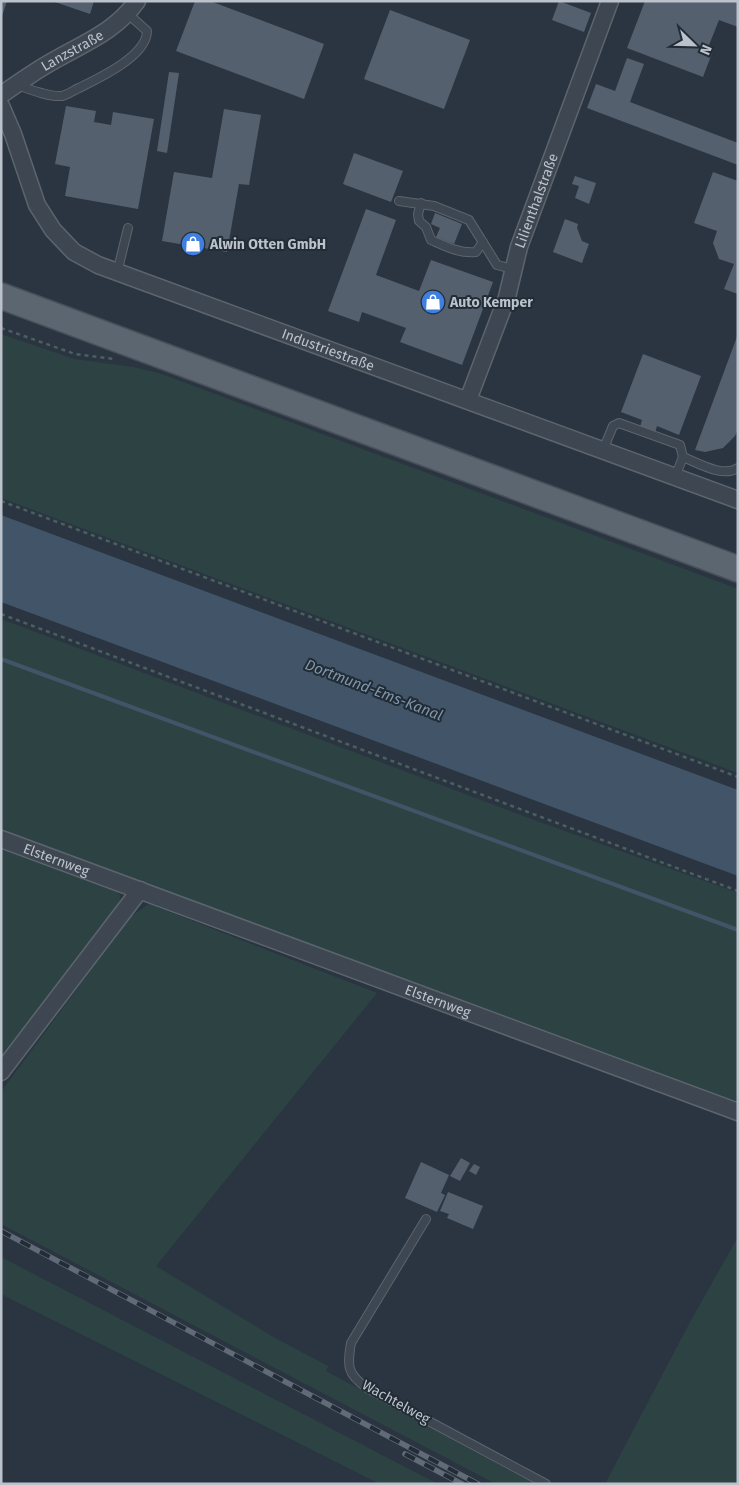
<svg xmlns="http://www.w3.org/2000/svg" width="739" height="1485" font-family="'Fira Sans',sans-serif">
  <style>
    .green { fill: #2d4343 }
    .water { fill: #415468 }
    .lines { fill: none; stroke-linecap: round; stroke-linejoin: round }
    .stream { stroke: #415468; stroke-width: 4 }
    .building { fill: #55606e }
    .service-casing { stroke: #5c656e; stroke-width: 10 }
    .minor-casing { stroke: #5c656e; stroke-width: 19 }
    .primary-casing { stroke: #47505a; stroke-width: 28 }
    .path { stroke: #4c5f60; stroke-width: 2.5; stroke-dasharray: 4 4; stroke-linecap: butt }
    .service { stroke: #3e4751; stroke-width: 8 }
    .minor { stroke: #3e4751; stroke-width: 16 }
    .primary { stroke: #5c6670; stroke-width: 25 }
    .rail-casing { stroke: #606b77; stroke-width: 5.5 }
    .rail { stroke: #222c36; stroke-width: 4; stroke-dasharray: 11; stroke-linecap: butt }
    .labels { text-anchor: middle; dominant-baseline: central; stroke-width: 4; stroke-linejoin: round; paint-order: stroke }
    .street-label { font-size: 14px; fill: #bbc2cb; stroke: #222c36 }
    .poi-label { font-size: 14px; font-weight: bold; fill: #bbc2cb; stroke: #222c36; text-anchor: start }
    .water-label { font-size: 15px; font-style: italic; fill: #7f95aa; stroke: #222c36 }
  </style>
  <rect width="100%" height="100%" fill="#2a3541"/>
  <g class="green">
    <polygon points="1,334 74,359 133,367 159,373 738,589 738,773 1,498"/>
    <polygon points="1,619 534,820 738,893 738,1107 269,931 143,882 1,831"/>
    <path d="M1 849 117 890C121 895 121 899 118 905L1 1062Z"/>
    <polygon points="149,904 377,993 156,1266 275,1338 328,1366 326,1371 535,1484 496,1484 1,1224 1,1092 130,917"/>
    <polygon points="738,1237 737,1484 605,1484 689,1324"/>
    <polygon points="1,1257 438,1484 380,1484 1,1294"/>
  </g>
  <polygon class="water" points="1,515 738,790 738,876 1,602"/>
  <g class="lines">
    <polyline class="stream" points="1,659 738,930"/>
  </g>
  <g class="building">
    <polygon points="1,1 7,1 2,16 1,16"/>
    <polygon points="52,1 94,1 90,14"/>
    <polygon points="195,1 210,1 324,44 304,99 176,51"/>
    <polygon points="559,1 591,13 584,32 552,20"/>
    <polygon points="645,1 738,1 738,27 719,20 709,45 714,48 703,77 627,48"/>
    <polygon points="390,10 470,40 444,109 364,79"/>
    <polygon points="627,58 644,64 630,102 738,143 738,165 587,108 596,84 615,91"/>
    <polygon points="169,72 179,73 167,153 157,151"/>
    <polygon points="66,106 96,111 94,122 111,125 113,112 154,119 138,209 65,196 70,167 55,164"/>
    <polygon points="224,109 261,115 249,185 239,184 227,252 162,241 174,172 212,178"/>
    <polygon points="354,153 403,171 391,202 343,184"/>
    <polygon points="713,172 738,181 738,294 724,289 734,264 719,259 713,243 717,231 694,223"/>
    <polygon points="575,176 596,183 589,204 575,198 579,186 572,184"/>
    <polygon points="366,209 396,220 376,275 419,291 431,260 493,282 462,365 400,342 406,328 362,312 359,322 328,311"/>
    <polygon points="435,213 462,224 454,244 436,237 440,228 431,224"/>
    <polygon points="565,219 578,224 577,228 582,241 589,244 582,263 553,252"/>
    <polygon points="738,334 738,429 735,436 723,448 705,452 695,450"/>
    <polygon points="643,354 701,376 679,435 657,426 655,433 640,427 642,420 621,412"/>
    <polygon points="461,1158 470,1163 460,1181 450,1176"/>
    <polygon points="421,1162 449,1175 441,1193 445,1195 437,1212 405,1198"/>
    <polygon points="474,1164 480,1167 476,1175 469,1171"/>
    <polygon points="448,1192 483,1206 473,1229 447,1218 449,1214 440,1211"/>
  </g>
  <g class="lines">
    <g class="service-casing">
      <g id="service">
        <path d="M17 85C29 89 48 97 62 96 67 95 74 90 79 88 99 78 147 56 147 31L127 13"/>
        <polyline points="399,201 434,206 469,220 497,265 513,269"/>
        <path d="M421 203 418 214 419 221 426 227 431 240C445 246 460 254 476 252L483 242"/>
        <polyline points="117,273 128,228"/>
        <polyline points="603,450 613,426 619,423 680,445 683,457"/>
        <path d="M675 477 683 457C698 463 723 478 738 468"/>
        <path d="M426 1219 351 1343C347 1366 347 1374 367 1388L546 1484"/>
      </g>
    </g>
    <g class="minor-casing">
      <g id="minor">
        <path id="s1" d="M1 95C18 83 35 71 53 61 84 43 115 32 137 1"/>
        <path id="s2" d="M1 106 13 134 37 205 53 230 74 252 98 265 738 500"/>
        <path id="s3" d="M468 400 507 297 519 247 610 1"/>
        <path id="s4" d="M1 839 738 1112"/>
        <polyline points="1,1072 140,890"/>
      </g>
    </g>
    <g class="primary-casing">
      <polyline id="primary" points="1,296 738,569"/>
    </g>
    <g class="path">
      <polyline points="1,328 75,354 115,359"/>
      <polyline points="1,501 738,777"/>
      <polyline points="1,614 738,891"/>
    </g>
    <use href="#service" class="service"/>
    <use href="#minor" class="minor"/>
    <use href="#primary" class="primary"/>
    <g class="rail-casing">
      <g id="rail">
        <polyline points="1,1231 478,1484"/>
        <polyline points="405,1454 462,1484"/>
      </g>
    </g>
    <use href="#rail" class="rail"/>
  </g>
  <defs>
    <g id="shop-disc" transform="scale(1.25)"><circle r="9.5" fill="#3f7fe0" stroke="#222c36"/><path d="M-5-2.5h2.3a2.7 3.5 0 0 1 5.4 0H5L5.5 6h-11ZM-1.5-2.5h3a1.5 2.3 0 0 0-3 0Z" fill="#fff"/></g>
  </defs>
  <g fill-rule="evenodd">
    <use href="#shop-disc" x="193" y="244"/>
    <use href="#shop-disc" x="433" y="302"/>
  </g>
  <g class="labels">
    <g class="street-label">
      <text stroke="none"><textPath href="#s1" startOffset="84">Lanzstraße</textPath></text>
      <text stroke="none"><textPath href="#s3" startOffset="211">Lilienthalstraße</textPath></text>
      <text stroke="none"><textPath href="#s2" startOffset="438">Industriestraße</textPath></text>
      <text stroke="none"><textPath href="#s4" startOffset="59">Elsternweg</textPath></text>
      <text stroke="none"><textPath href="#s4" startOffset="466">Elsternweg</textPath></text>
      <text transform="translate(396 1402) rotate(29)">Wachtelweg</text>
    </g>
    <g class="poi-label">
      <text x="210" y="244">Alwin Otten GmbH</text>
      <text x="450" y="302">Auto Kemper</text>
    </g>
    <g class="water-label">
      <text transform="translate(374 690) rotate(21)">Dortmund-Ems-Kanal</text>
    </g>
  </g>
  <rect width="739" height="1485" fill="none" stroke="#bbc2cb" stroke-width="5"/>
  <g transform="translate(694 45) rotate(113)" stroke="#222c36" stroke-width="4" paint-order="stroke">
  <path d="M0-4L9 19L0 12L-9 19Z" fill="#bbc2cb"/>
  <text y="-8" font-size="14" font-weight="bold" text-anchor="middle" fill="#bbc2cb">N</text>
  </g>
</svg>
